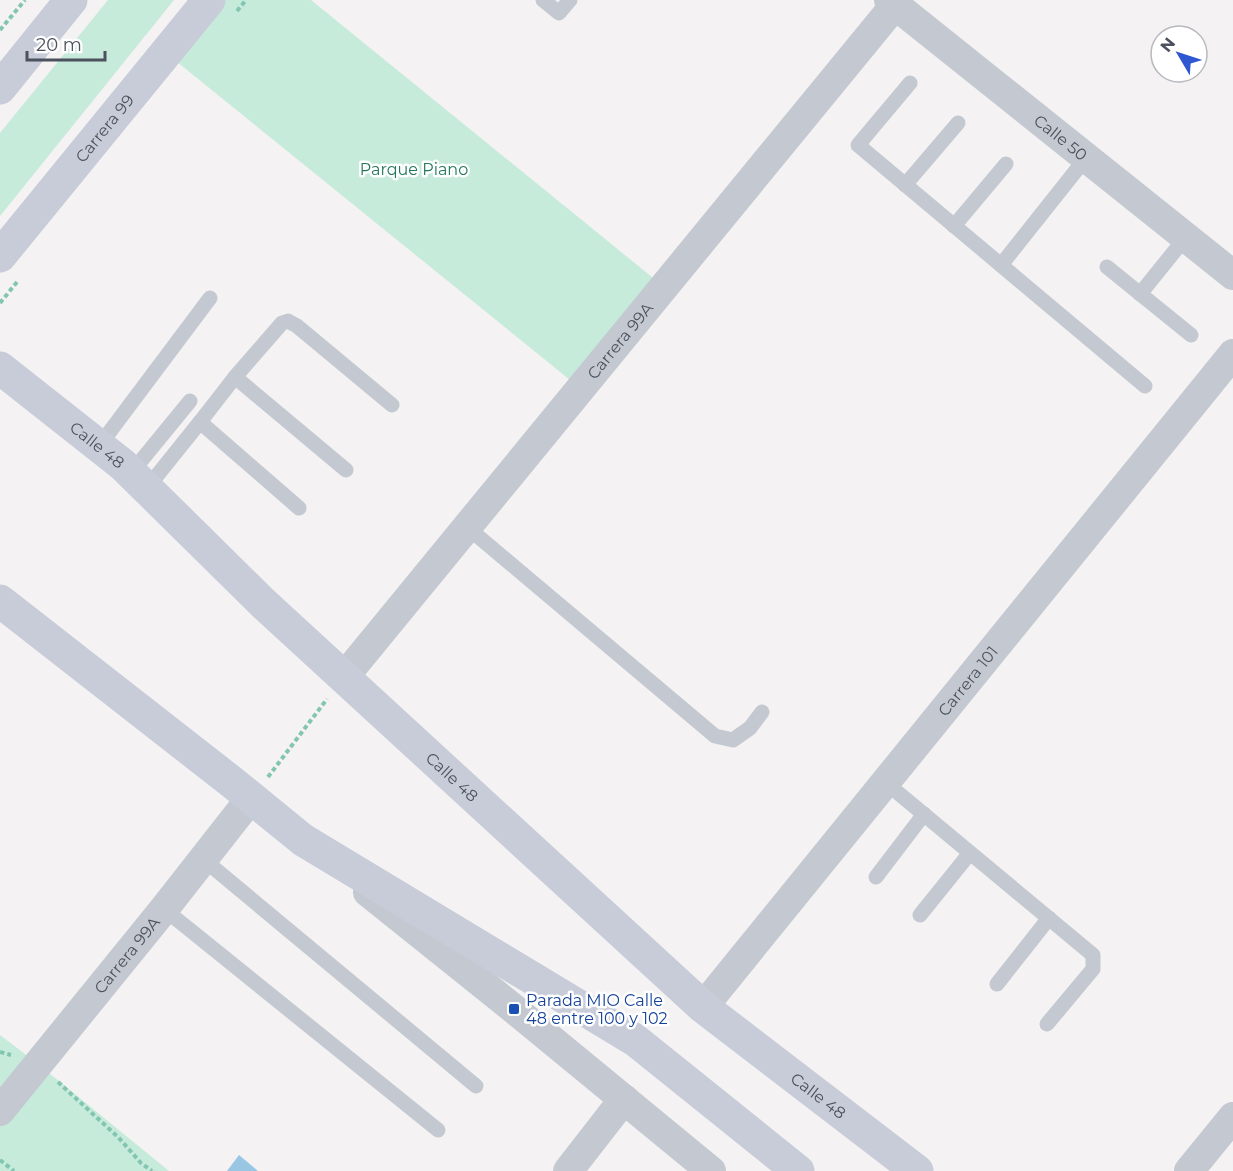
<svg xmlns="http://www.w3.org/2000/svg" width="1233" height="1171" font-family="Montserrat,sans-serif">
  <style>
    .green { fill: #c6ebdb }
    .water { fill: #99c6e3 }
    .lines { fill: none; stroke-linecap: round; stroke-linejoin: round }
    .path { stroke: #82c6b1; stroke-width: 4; stroke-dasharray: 4.5 3; stroke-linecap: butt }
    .lane { stroke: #c4c9d1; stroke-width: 15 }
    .street { stroke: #c4c9d1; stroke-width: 30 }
    .secondary { stroke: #c7ccd8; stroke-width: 33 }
    .transit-dot { fill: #1a4fb4; stroke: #fff; stroke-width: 2 }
    .labels { text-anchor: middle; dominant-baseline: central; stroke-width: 5; stroke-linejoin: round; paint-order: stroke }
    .street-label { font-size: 16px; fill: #4b515d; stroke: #fff }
    .park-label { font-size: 16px; fill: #23785d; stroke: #fff }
    .transit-label { font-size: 16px; fill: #164399; stroke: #fff; text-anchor: start }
  </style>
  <rect width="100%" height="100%" fill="#f4f2f2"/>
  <g class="green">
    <polygon points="108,0 174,0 0,216 0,133"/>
    <polygon points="209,0 311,0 663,286 580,388 166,53"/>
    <polygon points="0,1035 38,1064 169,1171 0,1171"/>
  </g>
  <polygon class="water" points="239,1155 258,1171 227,1171"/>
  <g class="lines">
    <g class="path">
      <polyline points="237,11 246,0"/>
      <polyline points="0,30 25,0"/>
      <polyline points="0,303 17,282"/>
      <polyline points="268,777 327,699"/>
      <polyline points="0,1052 11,1055"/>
      <polyline points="58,1082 118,1137 141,1163 152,1171"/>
      <polyline points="0,1160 14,1171"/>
    </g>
    <g class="lane">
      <polyline points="543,0 559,13 570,0"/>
      <polyline points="910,83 858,145 1145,386"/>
      <polyline points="905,185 958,123"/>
      <polyline points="954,226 1006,164"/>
      <polyline points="1001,265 1086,158"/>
      <polyline points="1107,267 1191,335"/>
      <polyline points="1140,294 1186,237"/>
      <polyline points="235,377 346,470"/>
      <polyline points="200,422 235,377 282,323 288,321 297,326 392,405"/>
      <polyline points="99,446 210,298"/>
      <polyline points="131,473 190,401"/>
      <polyline points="147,488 200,422 299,508"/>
      <polyline points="467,527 715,736 733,740 750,728 762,712"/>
      <polyline points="885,782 1093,955 1093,969 1047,1024"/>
      <polyline points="203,859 476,1086"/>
      <polyline points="876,877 924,814"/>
      <polyline points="164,909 438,1130"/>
      <polyline points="920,915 970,853"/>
      <polyline points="997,984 1049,918"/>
    </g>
    <g class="street">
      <path id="s1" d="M889 0 1233 275"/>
      <path id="s2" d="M344 677 895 5"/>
      <polyline points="368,892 514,1009 711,1171"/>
      <path id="s3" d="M703 1007 1233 354"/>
      <path id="s4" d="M0 1111 164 909 251 798"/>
      <polyline points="568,1171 624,1099"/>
      <polyline points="1189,1171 1233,1117"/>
    </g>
    <g class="secondary">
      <polyline points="0,88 71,0"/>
      <path id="s5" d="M0 256 209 0"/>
      <path id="s6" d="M0 368 123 465 264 604 703 1007 917 1171"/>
      <polyline points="0,601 233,783 303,840 635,1040 798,1171"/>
    </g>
  </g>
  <rect class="transit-dot" x="508" y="1003" width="12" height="12" rx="3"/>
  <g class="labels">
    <g class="street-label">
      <text stroke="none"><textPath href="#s5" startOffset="165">Carrera 99</textPath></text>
      <text stroke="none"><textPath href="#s1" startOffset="220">Calle 50</textPath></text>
      <text stroke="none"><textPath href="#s2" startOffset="435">Carrera 99A</textPath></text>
      <text stroke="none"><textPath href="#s6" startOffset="124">Calle 48</textPath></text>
      <text stroke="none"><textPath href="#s3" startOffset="420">Carrera 101</textPath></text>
      <text stroke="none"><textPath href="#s6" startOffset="610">Calle 48</textPath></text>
      <text stroke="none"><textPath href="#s4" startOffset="201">Carrera 99A</textPath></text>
      <text stroke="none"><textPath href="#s6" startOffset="1096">Calle 48</textPath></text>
    </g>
    <g class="park-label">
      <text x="414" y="169">Parque Piano</text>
    </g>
    <g class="transit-label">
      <text x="526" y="1000">Parada MIO Calle<tspan x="526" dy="18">48 entre 100 y 102</tspan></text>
    </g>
  </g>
  <g transform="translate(1179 54) rotate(309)"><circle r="28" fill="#ffffff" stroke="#b7b9be" stroke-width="1.5"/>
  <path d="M0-4.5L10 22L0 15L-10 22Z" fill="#2f57d1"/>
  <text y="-9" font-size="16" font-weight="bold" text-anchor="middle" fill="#4b515d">N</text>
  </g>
  <path d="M27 51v9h78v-9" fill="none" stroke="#4b515d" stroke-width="3"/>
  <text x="36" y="51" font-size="18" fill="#4b515d" stroke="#ffffff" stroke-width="4.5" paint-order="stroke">20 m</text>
</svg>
